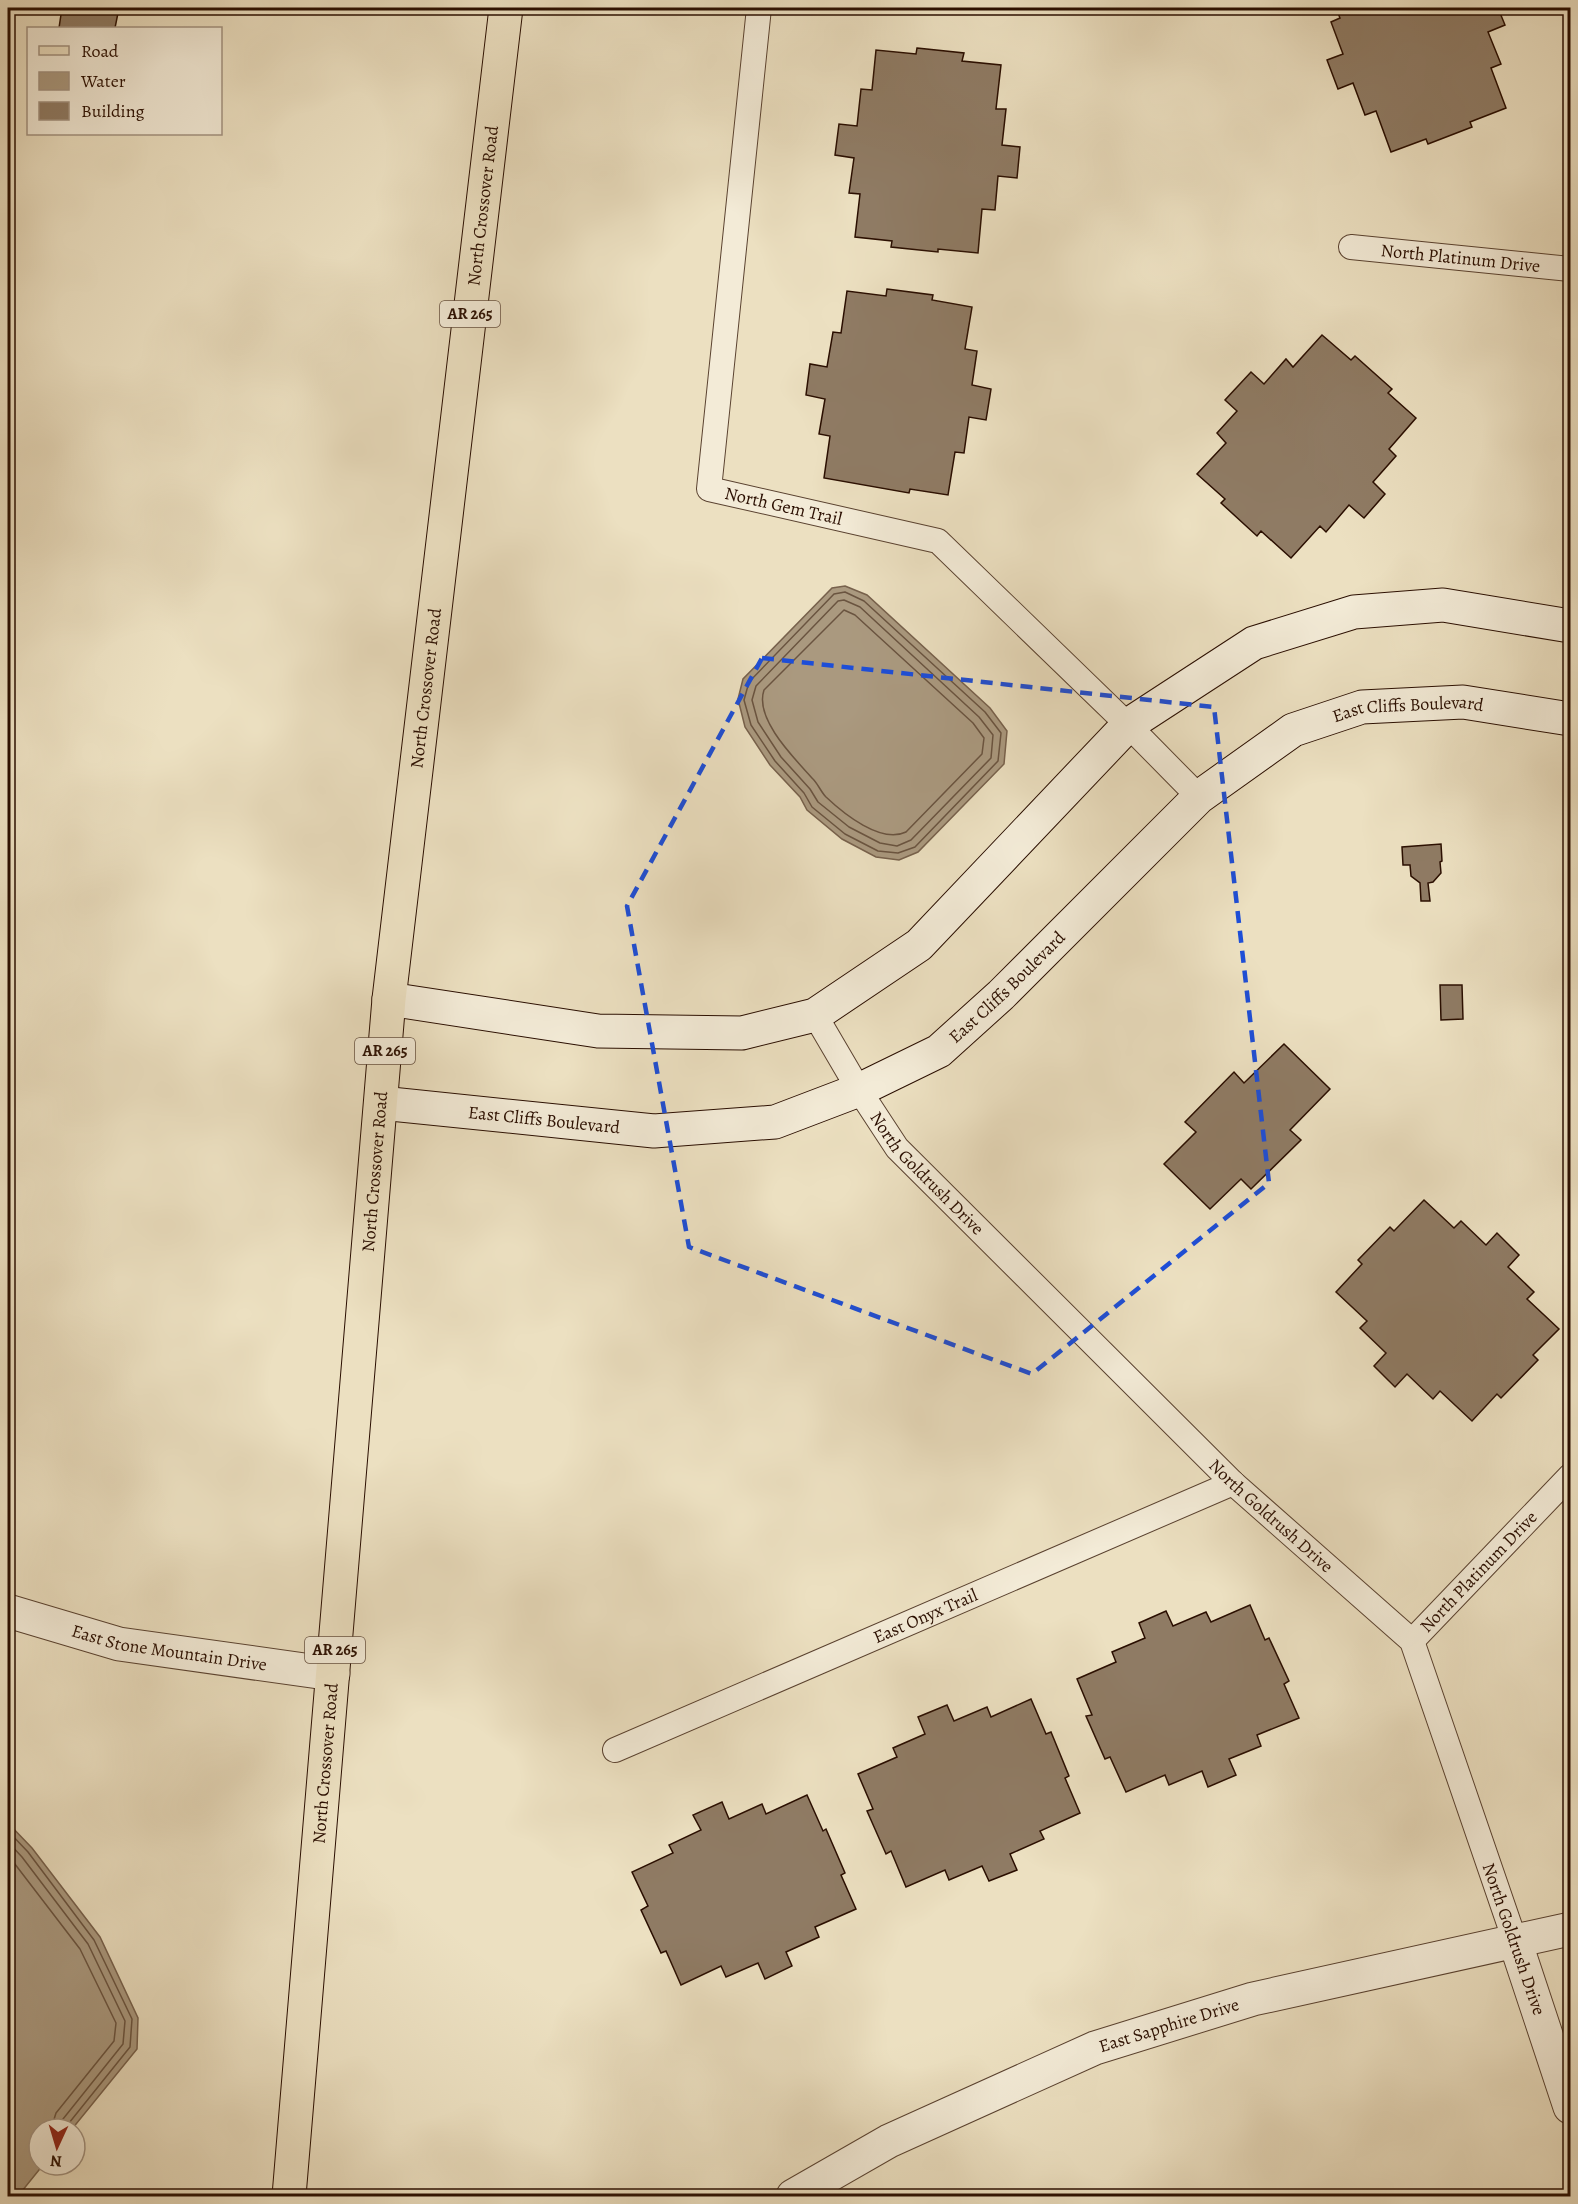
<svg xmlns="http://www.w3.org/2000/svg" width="1578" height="2204" font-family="Alegreya,serif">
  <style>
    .water { fill: #aa997f; stroke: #77614c; stroke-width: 1.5 }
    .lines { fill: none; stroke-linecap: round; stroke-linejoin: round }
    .shore { stroke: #6a5440; stroke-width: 1.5 }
    .building { fill: #8f7b64; stroke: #2a0e00; stroke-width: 1.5 }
    .lane-casing { stroke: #5a4230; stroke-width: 26 }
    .street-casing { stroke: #5a4230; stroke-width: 35 }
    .secondary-casing { stroke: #2a0e00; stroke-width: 35 }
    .primary-casing { stroke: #2a0e00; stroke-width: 35 }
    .lane { stroke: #f3ebd7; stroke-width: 24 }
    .street { stroke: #f3ebd7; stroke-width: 33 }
    .secondary { stroke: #f3ebd7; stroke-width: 33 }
    .primary { stroke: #ece0c1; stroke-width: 33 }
    .marked { fill: none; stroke: #1d4ed8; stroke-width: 4.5; stroke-dasharray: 12 8; stroke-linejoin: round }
    .labels { text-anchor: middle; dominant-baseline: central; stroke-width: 6; stroke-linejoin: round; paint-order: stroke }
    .shield { fill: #f3ebd7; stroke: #665040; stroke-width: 1.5 }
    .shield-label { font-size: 16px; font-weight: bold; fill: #2a0e00 }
    .street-label { font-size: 18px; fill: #2a0e00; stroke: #f3ebd7 }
  </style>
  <rect width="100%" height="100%" fill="#ece0c1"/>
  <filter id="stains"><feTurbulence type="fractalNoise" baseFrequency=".00333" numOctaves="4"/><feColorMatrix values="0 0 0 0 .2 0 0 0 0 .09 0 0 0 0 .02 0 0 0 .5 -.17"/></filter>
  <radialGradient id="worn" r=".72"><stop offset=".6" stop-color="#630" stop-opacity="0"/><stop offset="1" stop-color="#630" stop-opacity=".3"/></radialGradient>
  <g class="water">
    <polygon points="845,586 867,595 990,708 1007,731 1004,764 918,852 899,860 876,857 842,839 807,810 800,797 770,765 745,727 738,699 743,679 832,588"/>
    <polygon points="8,1823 32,1848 100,1937 138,2018 137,2049 72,2129 39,2129 39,2165 43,2165 18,2196 8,2196"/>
  </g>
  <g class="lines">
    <g class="shore">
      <polygon points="845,592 864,601 985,712 1001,733 998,761 915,847 898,853 878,851 845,834 812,807 804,793 775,761 751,725 744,700 749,682 834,594"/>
      <polygon points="844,600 860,607 979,717 993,735 991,758 911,840 897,846 880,843 849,827 818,802 810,789 781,757 758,722 752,700 756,686 838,601"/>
      <path d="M844 610 855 615 973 723 984 738 982 754 906 832C881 844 844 814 826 797 821 792 818 784 813 779 795 759 754 719 764 690Z"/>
      <polyline points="8,1831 28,1852 94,1940 132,2019 130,2047 69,2123 68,2129"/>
      <polyline points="8,1842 22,1857 88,1944 125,2021 123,2044 63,2119 60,2129"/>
      <polyline points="8,1855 80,1949 116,2023 114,2041 56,2113 51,2129"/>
    </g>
  </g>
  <g class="building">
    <polygon points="62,8 119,8 115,28 59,28"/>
    <polygon points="1336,8 1498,8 1505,25 1488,32 1501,64 1491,68 1506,108 1470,122 1472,127 1428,144 1426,139 1391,152 1376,111 1365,115 1353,83 1338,89 1327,60 1343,54 1331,22 1340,18"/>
    <polygon points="917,48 964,53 962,61 1001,65 996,109 1006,109 1002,145 1020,147 1017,178 998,176 995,210 982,209 978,253 938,249 938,252 891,247 892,241 855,237 860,194 849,193 854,158 835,155 839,124 857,126 861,89 872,90 876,50 916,54"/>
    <polygon points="887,289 933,295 932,300 972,307 965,349 977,351 972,385 991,389 986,420 969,417 964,453 955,452 948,495 910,489 909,493 824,478 830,436 819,434 825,399 806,395 810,364 827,367 833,332 841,333 847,291 886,296"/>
    <polygon points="1322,335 1351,360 1355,356 1392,389 1388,393 1416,418 1389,449 1396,456 1373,482 1385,494 1364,518 1349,505 1326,532 1320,526 1291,558 1261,531 1257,536 1221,503 1225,499 1197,474 1226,443 1217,433 1237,411 1225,400 1251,372 1264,384 1286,359 1293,367"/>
    <polygon points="1441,844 1442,861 1440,862 1441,873 1433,882 1428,883 1430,901 1421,901 1420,883 1411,876 1410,865 1403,865 1402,847"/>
    <polygon points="1440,985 1462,985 1463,1019 1441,1020"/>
    <polygon points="1284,1044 1330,1089 1290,1130 1301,1140 1251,1189 1241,1179 1210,1209 1164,1164 1196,1132 1185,1122 1234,1072 1244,1083"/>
    <polygon points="1424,1200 1454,1228 1461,1221 1486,1245 1497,1233 1519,1255 1508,1267 1534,1292 1527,1299 1559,1329 1533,1355 1538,1360 1501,1398 1497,1394 1472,1421 1440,1391 1433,1399 1407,1374 1395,1387 1374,1366 1386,1353 1360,1328 1367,1321 1336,1292 1362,1264 1358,1260 1390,1227 1394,1231"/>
    <polygon points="1250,1605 1265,1640 1269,1638 1289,1681 1284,1684 1299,1718 1257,1735 1261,1746 1229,1759 1236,1775 1208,1787 1202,1771 1169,1785 1165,1775 1126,1792 1110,1757 1105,1759 1086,1716 1092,1715 1077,1679 1116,1662 1112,1652 1145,1638 1139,1623 1166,1611 1173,1626 1206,1612 1211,1622"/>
    <polygon points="1031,1699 1046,1734 1051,1732 1069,1776 1065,1778 1080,1813 1040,1831 1044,1839 1010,1854 1017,1870 989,1881 982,1866 949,1880 945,1870 906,1887 891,1851 886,1854 867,1811 873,1809 858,1774 897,1757 893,1748 925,1734 918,1717 947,1705 954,1721 987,1707 991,1717"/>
    <polygon points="807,1795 823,1831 826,1829 845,1873 841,1875 856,1909 815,1927 819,1937 786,1952 792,1966 765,1979 758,1963 726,1977 721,1966 681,1985 666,1951 661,1953 641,1910 648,1906 632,1872 673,1853 669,1845 701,1830 693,1815 722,1802 729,1819 762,1804 766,1814"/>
  </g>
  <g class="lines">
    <g class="lane-casing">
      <g id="lane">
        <path id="s1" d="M759 8 709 489 938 541 1128 725 1199 797"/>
        <path id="s2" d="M1351 247 1570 269"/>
        <path id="s3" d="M815 1015 859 1090 897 1148 1233 1483 1412 1641 1515 1941"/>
        <path id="s4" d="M1412 1641 1570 1476"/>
        <path id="s5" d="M615 1750 1233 1483"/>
      </g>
    </g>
    <g class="street-casing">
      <g id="street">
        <path id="s6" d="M8 1611 119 1644 333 1674"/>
        <polyline points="1515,1941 1570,2107"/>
        <path id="s7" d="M793 2196 889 2141 1095 2048 1253 1999 1570 1929"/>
      </g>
    </g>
    <g class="secondary-casing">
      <g id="secondary">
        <polyline points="389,999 598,1031 742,1033 815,1015 919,945 1128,725 1254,643 1354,612 1443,605 1570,626"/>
        <path id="s8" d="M381 1103 654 1131 775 1122 859 1090 939 1051 1001 995 1199 797 1293 730 1362 707 1463 702 1570 719"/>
      </g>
    </g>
    <g class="primary-casing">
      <g id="primary">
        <path id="s9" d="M289 2196 389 999 506 8"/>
      </g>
    </g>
    <use href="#lane" class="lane"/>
    <use href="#street" class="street"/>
    <use href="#secondary" class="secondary"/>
    <use href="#primary" class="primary"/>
  </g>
  <path class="marked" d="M762 658 1214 707 1269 1183 1032 1374 689 1247 627 906Z"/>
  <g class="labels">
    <g class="shield">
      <rect x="440" y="301" width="60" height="26" rx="4.5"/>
      <rect x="355" y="1038" width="60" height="26" rx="4.5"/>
      <rect x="305" y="1637" width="60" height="26" rx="4.5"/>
    </g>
    <g class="shield-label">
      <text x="470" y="314">AR 265</text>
      <text x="385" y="1051">AR 265</text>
      <text x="335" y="1650">AR 265</text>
    </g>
    <g class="street-label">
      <text stroke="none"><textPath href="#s9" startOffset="2000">North Crossover Road</textPath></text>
      <text stroke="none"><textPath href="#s2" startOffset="110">North Platinum Drive</textPath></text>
      <text stroke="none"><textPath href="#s1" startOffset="560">North Gem Trail</textPath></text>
      <text stroke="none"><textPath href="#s9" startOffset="1514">North Crossover Road</textPath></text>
      <text stroke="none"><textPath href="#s8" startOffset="1172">East Cliffs Boulevard</textPath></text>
      <text stroke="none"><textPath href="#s8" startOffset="668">East Cliffs Boulevard</textPath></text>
      <text stroke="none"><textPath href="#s8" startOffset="164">East Cliffs Boulevard</textPath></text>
      <text stroke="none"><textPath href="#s9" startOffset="1028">North Crossover Road</textPath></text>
      <text stroke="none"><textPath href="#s3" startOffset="195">North Goldrush Drive</textPath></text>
      <text stroke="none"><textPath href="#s3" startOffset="681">North Goldrush Drive</textPath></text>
      <text stroke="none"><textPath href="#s4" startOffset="96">North Platinum Drive</textPath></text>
      <text stroke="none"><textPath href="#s5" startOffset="338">East Onyx Trail</textPath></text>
      <text stroke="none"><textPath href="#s6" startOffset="166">East Stone Mountain Drive</textPath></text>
      <text stroke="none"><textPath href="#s9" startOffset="434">North Crossover Road</textPath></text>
      <text transform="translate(1514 1939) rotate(71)">North Goldrush Drive</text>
      <text stroke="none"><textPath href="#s7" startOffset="414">East Sapphire Drive</textPath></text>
    </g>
  </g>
  <rect width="1578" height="2204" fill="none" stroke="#ece0c1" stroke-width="30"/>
  <rect x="9" y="9" width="1560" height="2186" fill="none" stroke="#2a0e00" stroke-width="3"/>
  <rect x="15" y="15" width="1548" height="2174" fill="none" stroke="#2a0e00" stroke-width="1.5"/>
  <rect x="27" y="27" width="195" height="108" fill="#f3ebd7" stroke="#a39381" stroke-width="1.5"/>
  <rect x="39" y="46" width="30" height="9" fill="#ece0c1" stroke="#a39381" stroke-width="1.5"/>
  <text x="81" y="57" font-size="18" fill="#2a0e00">Road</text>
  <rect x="39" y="72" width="30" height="18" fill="#aa997f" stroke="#a39381" stroke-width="1.5"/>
  <text x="81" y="87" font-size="18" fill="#2a0e00">Water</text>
  <rect x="39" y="102" width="30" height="18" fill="#8f7b64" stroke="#a39381" stroke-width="1.5"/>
  <text x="81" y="117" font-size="18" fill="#2a0e00">Building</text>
  <g transform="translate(57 2147) rotate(184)"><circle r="28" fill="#f3ebd7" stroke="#a39381" stroke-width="1.5"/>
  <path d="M0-4.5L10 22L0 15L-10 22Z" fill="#8f2418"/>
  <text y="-9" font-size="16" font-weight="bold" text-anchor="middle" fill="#2a0e00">N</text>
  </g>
  <rect width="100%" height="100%" filter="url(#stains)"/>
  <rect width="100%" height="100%" fill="url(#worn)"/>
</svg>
